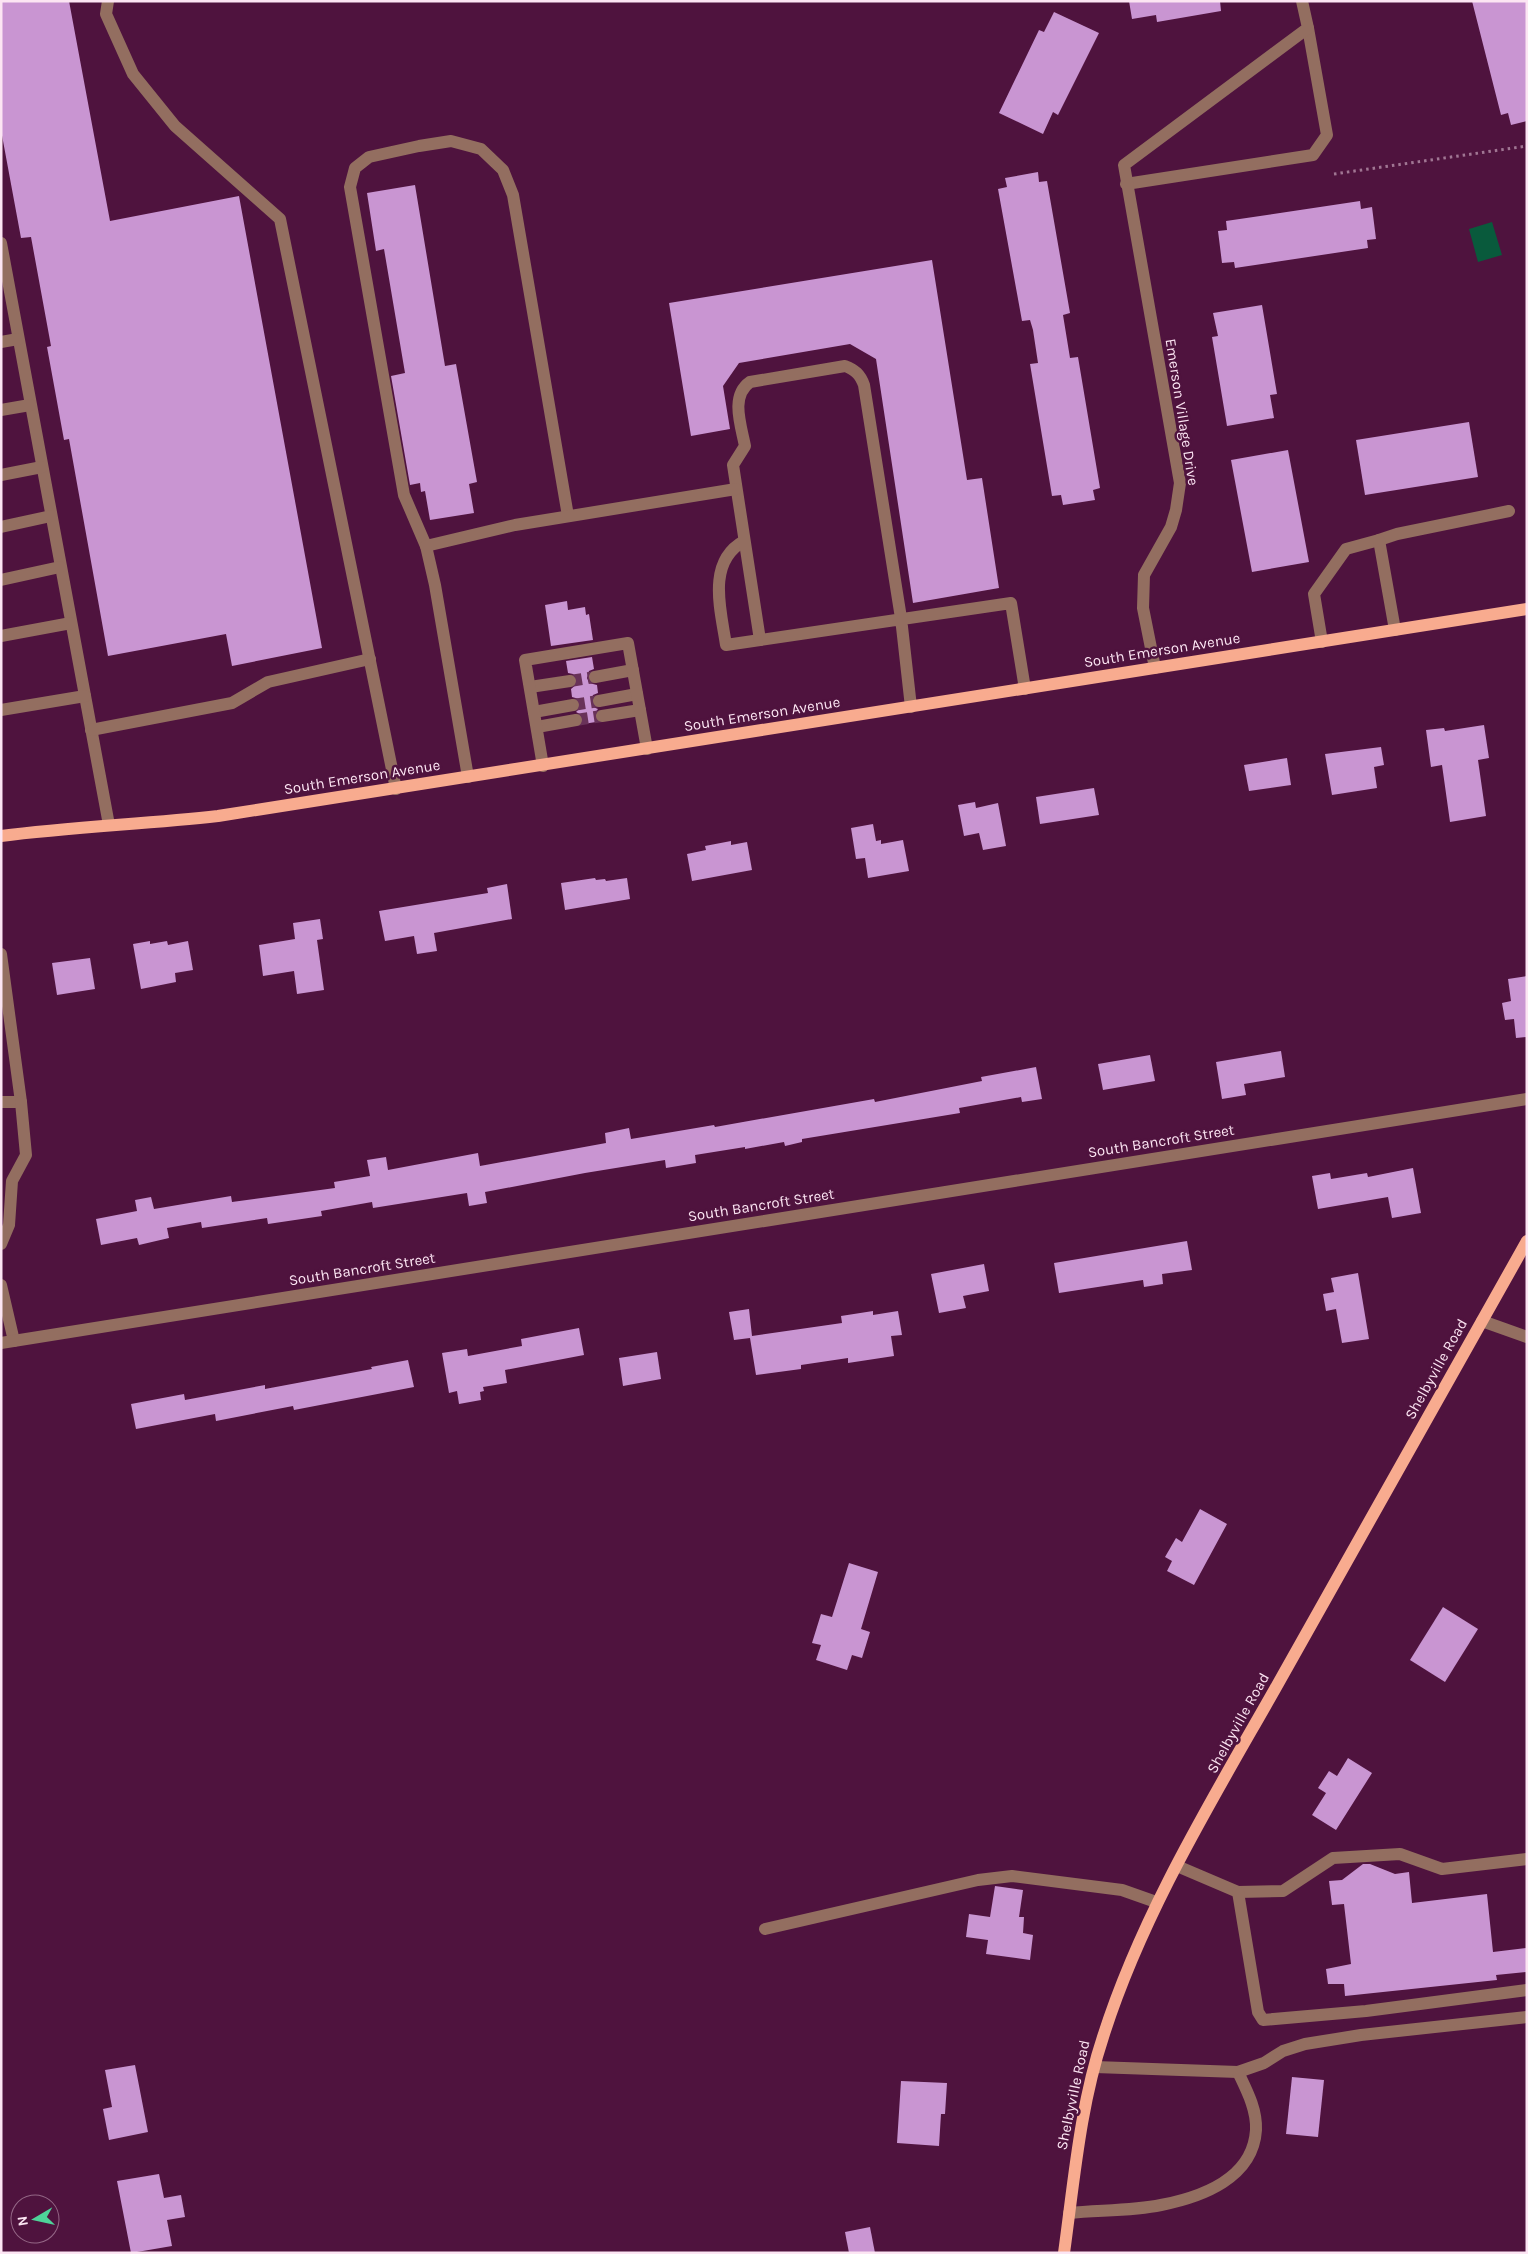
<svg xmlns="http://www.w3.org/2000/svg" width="1528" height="2254" font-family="Karla,sans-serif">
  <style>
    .green { fill: #095a3c }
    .building { fill: #c995d2 }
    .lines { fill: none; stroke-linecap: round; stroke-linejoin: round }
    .minor-tunnel { stroke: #693259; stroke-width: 12; stroke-dasharray: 12 6; stroke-linecap: butt }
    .path { stroke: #a07693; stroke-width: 3; stroke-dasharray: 2.5 4; stroke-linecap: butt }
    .minor { stroke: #936e60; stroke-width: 12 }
    .major { stroke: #f8ab8f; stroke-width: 12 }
    .labels { text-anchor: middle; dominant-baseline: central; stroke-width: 5; stroke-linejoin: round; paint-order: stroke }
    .street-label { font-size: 15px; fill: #fce5f3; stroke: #4f133e }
  </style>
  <rect width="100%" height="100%" fill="#4f133e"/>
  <polygon class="green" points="1492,222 1502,255 1478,262 1469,229"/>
  <g class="building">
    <polygon points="1,1 69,1 110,221 239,196 322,648 232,666 226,634 108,656 69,439 64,440 47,347 51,346 31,237 21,238 1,130"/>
    <polygon points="1129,1 1220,1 1221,11 1157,22 1156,15 1132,19"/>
    <polygon points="1472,1 1527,1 1527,121 1511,125 1508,113 1501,115"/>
    <polygon points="1054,12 1099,33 1058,115 1053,112 1043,134 999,113 1039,30 1044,32"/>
    <polygon points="1038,172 1039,182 1047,181 1070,313 1063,315 1070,358 1078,357 1100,488 1093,490 1095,500 1063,505 1061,495 1052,496 1030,364 1038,363 1033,330 1030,320 1022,321 998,189 1007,187 1005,178"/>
    <polygon points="415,185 445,366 456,364 477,482 469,484 474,513 430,520 425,491 421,492 420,483 410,485 391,376 405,373 384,249 376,251 367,193"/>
    <polygon points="1360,201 1361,209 1372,207 1376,239 1367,240 1368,248 1235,268 1234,262 1222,263 1218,231 1227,230 1226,221"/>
    <polygon points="932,260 967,480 982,478 999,588 913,603 876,359 850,344 739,363 723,386 730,429 691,436 669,303"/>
    <polygon points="1262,305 1277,394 1270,395 1274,418 1227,426 1212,337 1218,336 1213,313"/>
    <polygon points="1469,422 1478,477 1365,495 1356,440"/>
    <polygon points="1288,450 1309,562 1252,572 1231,460"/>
    <polygon points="567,601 568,610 585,607 586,615 589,614 593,640 551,646 545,605"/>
    <polygon points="592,657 594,669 589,671 587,678 589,683 597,685 598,693 593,695 591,702 593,707 598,709 594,714 596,722 583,724 582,715 576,712 580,708 581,703 579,699 572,697 571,689 577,684 578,679 573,674 568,673 566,661"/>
    <polygon points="1484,725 1489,758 1478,760 1486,816 1450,822 1442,765 1431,767 1426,730 1444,728 1445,731"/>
    <polygon points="1381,747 1384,765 1374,767 1377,788 1332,795 1325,754"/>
    <polygon points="1287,758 1291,785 1249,791 1244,765"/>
    <polygon points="1094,788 1099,815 1040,824 1036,797"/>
    <polygon points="975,802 976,808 998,803 1006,846 983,850 979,833 964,836 958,805"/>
    <polygon points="873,824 876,841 881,840 881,844 903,840 909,871 868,878 865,858 856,859 851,828"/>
    <polygon points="731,841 731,845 747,842 752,870 692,881 687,854 706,850 705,846"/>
    <polygon points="595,878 596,880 605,879 606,881 627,878 630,899 565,910 561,883"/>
    <polygon points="507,884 512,919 434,933 437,951 417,954 414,936 385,941 379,911 488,893 487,888"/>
    <polygon points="320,919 323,939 317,940 324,990 297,994 294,971 263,976 259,945 295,939 293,923"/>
    <polygon points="150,941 150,944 167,941 168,945 188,941 193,970 175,973 176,982 141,989 133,944"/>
    <polygon points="90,958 95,989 57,995 52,963"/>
    <polygon points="1527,976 1527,1037 1516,1038 1514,1019 1505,1020 1502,1003 1511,1001 1508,979"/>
    <polygon points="1281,1051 1285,1077 1244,1084 1246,1095 1222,1099 1216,1062"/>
    <polygon points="1150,1055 1155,1081 1103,1090 1098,1064"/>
    <polygon points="1036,1067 1042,1099 1022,1102 1021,1097 959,1108 960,1113 802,1139 802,1142 785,1146 784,1142 745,1149 745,1147 695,1155 696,1163 666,1168 665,1160 585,1173 485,1192 487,1203 469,1206 467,1193 373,1208 372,1202 321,1211 322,1216 268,1224 267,1218 202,1228 201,1222 167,1228 169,1238 139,1245 137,1238 101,1245 96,1219 137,1211 135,1200 151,1197 154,1209 231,1196 232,1202 335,1188 334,1182 370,1176 367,1160 386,1157 388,1170 478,1153 480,1166 606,1143 605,1133 629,1128 631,1139 714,1125 715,1127 874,1099 875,1102 982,1081 981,1077"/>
    <polygon points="1413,1168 1421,1213 1392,1218 1388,1197 1318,1209 1312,1176 1330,1173 1331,1179 1367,1173 1368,1177"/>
    <polygon points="1187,1241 1192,1270 1162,1274 1163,1284 1144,1287 1143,1280 1059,1293 1054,1263"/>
    <polygon points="984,1264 989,1291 963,1296 966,1308 939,1313 931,1274"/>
    <polygon points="1358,1273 1369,1339 1342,1343 1336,1309 1326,1311 1323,1294 1334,1292 1331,1278"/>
    <polygon points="749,1309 752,1336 842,1323 841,1316 873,1311 873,1315 898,1311 902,1335 891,1336 894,1356 848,1363 848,1358 801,1365 801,1369 756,1375 750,1338 734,1340 729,1312"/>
    <polygon points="579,1328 584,1355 505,1370 507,1383 483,1387 484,1391 480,1392 481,1400 459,1404 457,1391 449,1393 442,1353 467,1349 468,1356 522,1346 521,1339"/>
    <polygon points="657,1352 661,1379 623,1386 619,1358"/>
    <polygon points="408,1360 414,1387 294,1410 293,1406 216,1421 215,1414 136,1429 131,1404 184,1394 185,1400 265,1385 265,1389 372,1369 371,1367"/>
    <polygon points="1200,1509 1227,1524 1194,1585 1167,1571 1172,1561 1165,1557 1176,1538 1182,1542"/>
    <polygon points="849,1563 878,1572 861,1629 870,1632 862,1658 852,1655 847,1670 816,1660 821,1645 812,1643 821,1614 832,1617"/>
    <polygon points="1443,1607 1478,1629 1445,1682 1410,1660"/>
    <polygon points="1348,1758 1372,1773 1336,1830 1312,1815 1326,1793 1318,1788 1329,1771 1337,1776"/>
    <polygon points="1363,1864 1370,1864 1395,1874 1409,1872 1412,1903 1487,1894 1493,1952 1527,1948 1527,1972 1496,1975 1497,1980 1345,1996 1344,1984 1328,1984 1326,1969 1351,1964 1344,1904 1332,1905 1329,1881 1342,1880"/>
    <polygon points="995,1886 1023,1890 1019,1917 1024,1917 1023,1933 1033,1935 1030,1960 986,1954 988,1940 966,1937 969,1914 990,1917"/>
    <polygon points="135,2065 148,2132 109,2140 103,2109 112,2107 105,2070"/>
    <polygon points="1292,2077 1324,2080 1318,2137 1286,2134"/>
    <polygon points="901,2081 947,2083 945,2114 941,2114 939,2146 897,2143"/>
    <polygon points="159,2174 164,2198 181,2195 185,2217 167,2220 172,2246 131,2253 117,2181"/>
    <polygon points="870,2227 875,2253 849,2253 845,2232"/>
  </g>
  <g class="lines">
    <g class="minor-tunnel">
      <polyline points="570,681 595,677"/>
      <polyline points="573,705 599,701"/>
      <polyline points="576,720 602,716"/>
    </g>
    <polyline class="path" points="1334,174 1527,146"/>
    <g class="minor">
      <polyline points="108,1 106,14 133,74 175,126 280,219 396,789"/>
      <polyline points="1126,184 1313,155 1327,135 1308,28"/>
      <polyline points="1,243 109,825"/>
      <polyline points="1,342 18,339"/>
      <polyline points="1,410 30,405"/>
      <polyline points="1,475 42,467"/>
      <polyline points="1,527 51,516"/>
      <polyline points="1379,540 1397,534 1509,511"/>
      <path d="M744 541C706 562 721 611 726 645L760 640"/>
      <polyline points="426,546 404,495 350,187 355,168 369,157 419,146 451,141 481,149 503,170 513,195 568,516"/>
      <polyline points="1,580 60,567"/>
      <polyline points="1,636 71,623"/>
      <polyline points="1322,642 1314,594 1346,549 1379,540 1395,630"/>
      <polyline points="1155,668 1143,608 1144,575 1171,527 1176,510 1180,483 1124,165 1308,28 1302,1"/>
      <polyline points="595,677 633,670"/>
      <polyline points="530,687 570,681"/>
      <polyline points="599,701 637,694"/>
      <path d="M911 707 901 618 864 385C860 374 855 370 845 366L750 382C730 396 741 425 745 446L733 465 760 640 1011 603 1025 689"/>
      <polyline points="1,710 85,696"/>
      <polyline points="534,712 573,705"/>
      <polyline points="602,716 640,710"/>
      <polyline points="537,727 576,720"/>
      <polyline points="91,730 232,703 268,682 370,659"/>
      <polyline points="543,766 525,660 628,643 647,749"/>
      <polyline points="468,777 435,585 426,546 515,525 736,489"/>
      <polyline points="1,954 21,1102 1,1102"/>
      <polyline points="1,1244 9,1225 12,1181 26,1155 21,1102"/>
      <polyline points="1,1285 14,1341"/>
      <polyline points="1482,1321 1527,1337"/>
      <polyline points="1,1343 1527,1099"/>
      <polyline points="1177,1866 1238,1892 1283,1891 1333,1858 1400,1854 1442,1869 1527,1859"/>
      <polyline points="1238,1892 1258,2012 1263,2020 1366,2011 1527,1990"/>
      <polyline points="765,1929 978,1880 1012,1876 1122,1890 1156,1902"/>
      <polyline points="1095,2067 1238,2072 1264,2063 1283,2051 1305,2044 1361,2035 1527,2017"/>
      <path d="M1069 2213C1099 2210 1132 2211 1161 2205 1202 2197 1253 2178 1256 2130 1257 2109 1246 2089 1238 2072"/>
    </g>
    <g class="major">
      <path d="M1 836C73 827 146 824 218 816L1527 609"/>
      <path d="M1064 2253C1074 2181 1080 2106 1103 2037 1142 1914 1212 1800 1275 1689 1359 1539 1443 1390 1527 1241"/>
    </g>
  </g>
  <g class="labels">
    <g class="street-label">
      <text transform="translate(1182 412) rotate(81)">Emerson Village Drive</text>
      <text transform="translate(1162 650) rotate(-9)">South Emerson Avenue</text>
      <text transform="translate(762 714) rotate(-9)">South Emerson Avenue</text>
      <text transform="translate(362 777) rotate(-9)">South Emerson Avenue</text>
      <text transform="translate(1161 1141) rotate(-9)">South Bancroft Street</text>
      <text transform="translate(761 1205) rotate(-9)">South Bancroft Street</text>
      <text transform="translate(362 1269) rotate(-9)">South Bancroft Street</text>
      <text transform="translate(1436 1369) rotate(-61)">Shelbyville Road</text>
      <text transform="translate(1238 1723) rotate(-61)">Shelbyville Road</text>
      <text transform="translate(1073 2095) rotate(-78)">Shelbyville Road</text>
    </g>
  </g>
  <rect width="1528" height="2254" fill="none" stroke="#fce5f3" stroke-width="5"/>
  <g transform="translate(35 2219) rotate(261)"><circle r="24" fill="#4f133e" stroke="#946786"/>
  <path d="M0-4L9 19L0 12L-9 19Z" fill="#4ed399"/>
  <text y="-8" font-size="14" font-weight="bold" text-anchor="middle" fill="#fce5f3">N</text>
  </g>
</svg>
